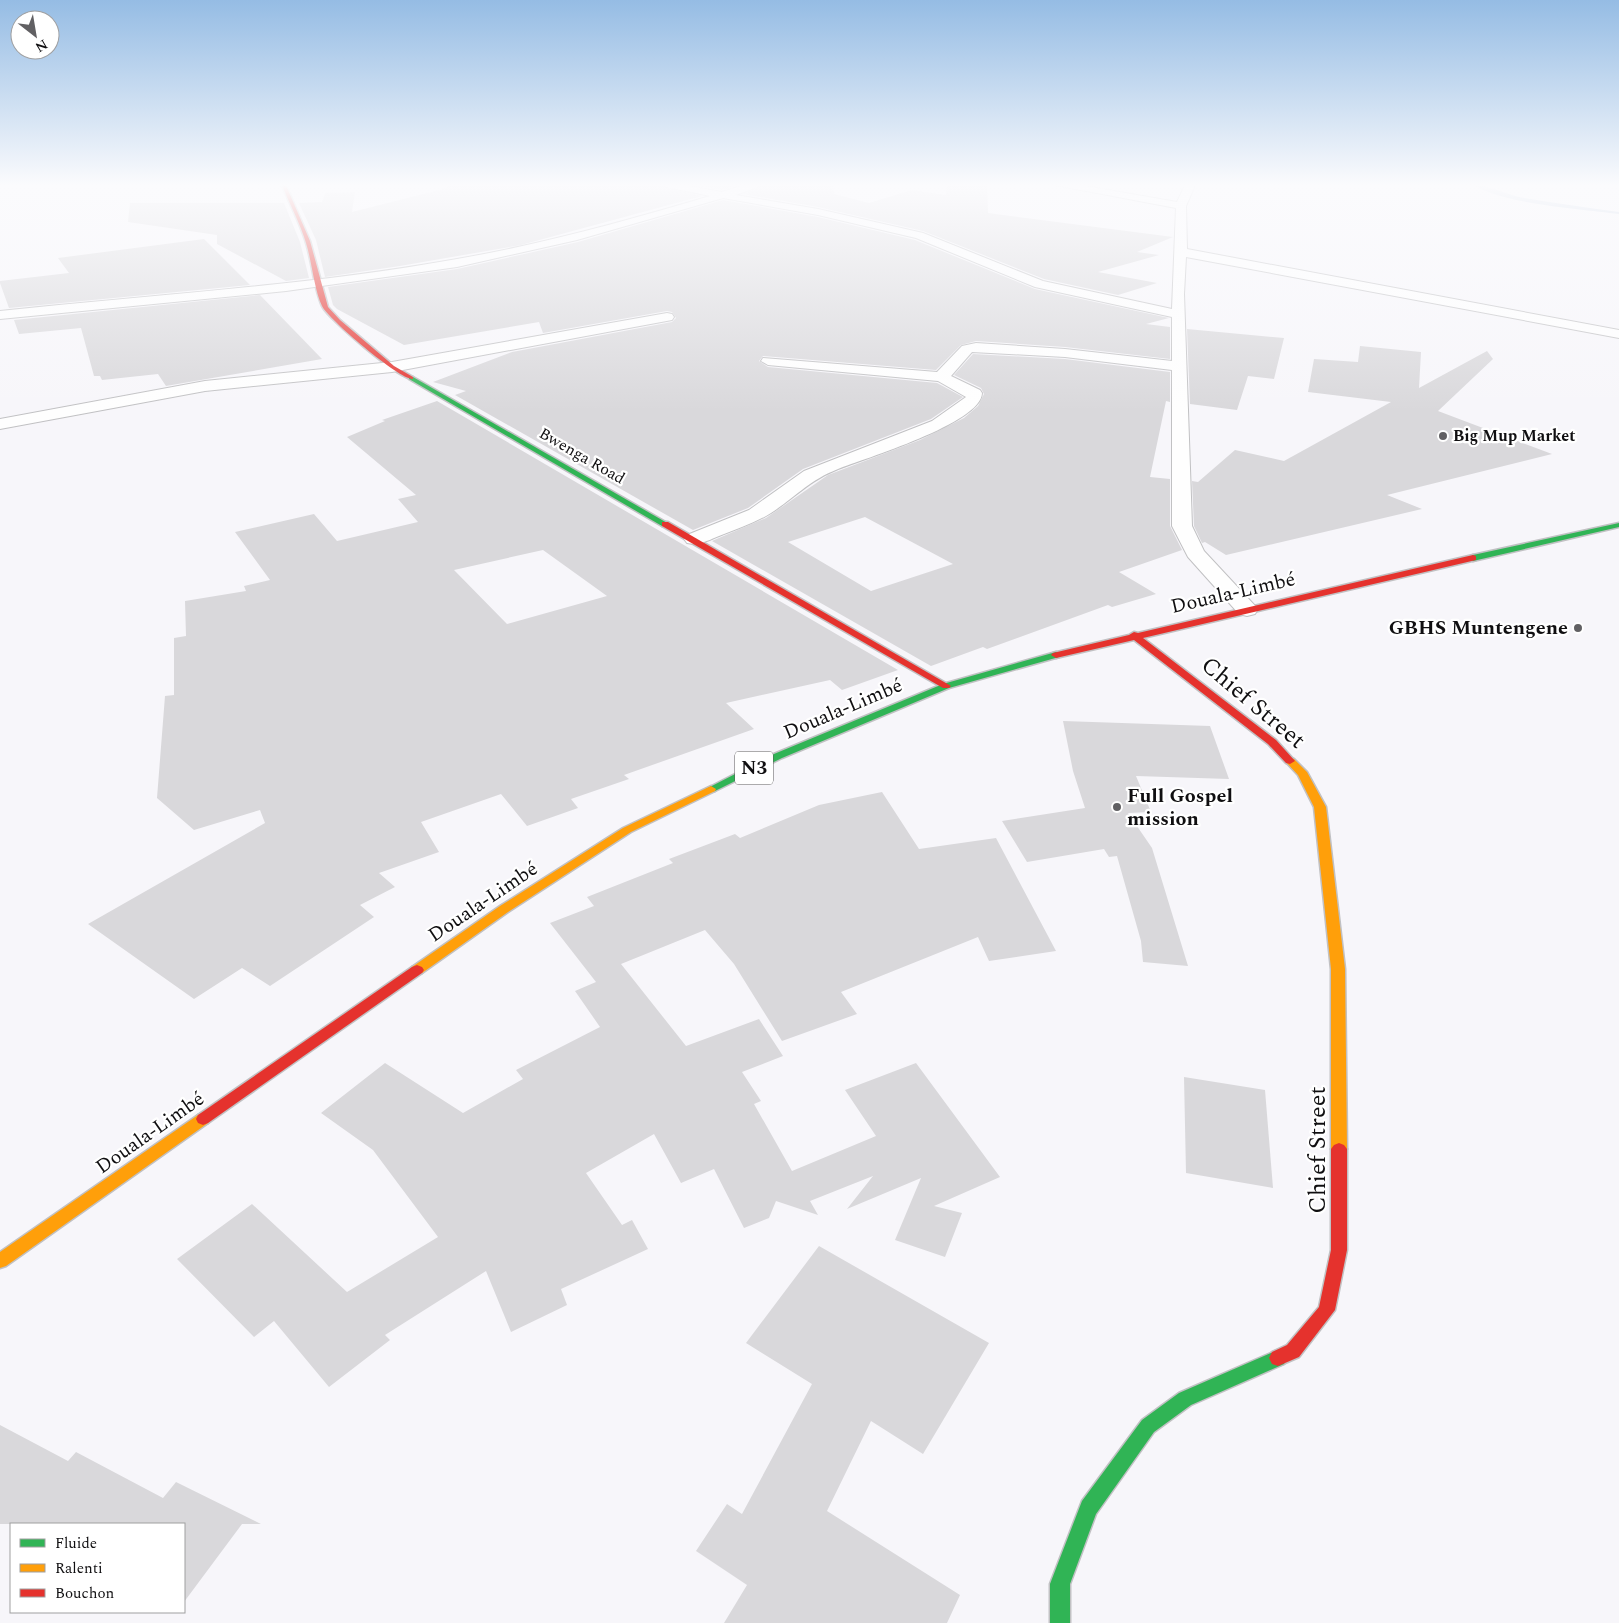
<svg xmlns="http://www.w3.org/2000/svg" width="1619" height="1623" font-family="Spectral,serif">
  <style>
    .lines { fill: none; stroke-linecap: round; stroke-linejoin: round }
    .stream { fill: #b9c8de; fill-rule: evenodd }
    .building { fill: #d9d8db; fill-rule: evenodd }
    .street-casing { stroke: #c1c1c3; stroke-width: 2 }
    .fast-casing { stroke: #c1c1c3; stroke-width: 3 }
    .slow-casing { stroke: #c1c1c3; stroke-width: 3 }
    .jam-casing { stroke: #c1c1c3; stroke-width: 3 }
    .street { fill: #fefefe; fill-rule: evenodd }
    .fast { fill: #30b455; fill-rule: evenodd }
    .slow { fill: #ff9f0a; fill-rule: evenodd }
    .jam { fill: #e5322d; fill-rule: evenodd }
    .poi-dot { fill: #616063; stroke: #fff; stroke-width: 2 }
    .labels { text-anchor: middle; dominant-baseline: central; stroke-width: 4.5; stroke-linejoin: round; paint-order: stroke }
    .far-poi-label { font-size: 16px; font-weight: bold; fill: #100f11; stroke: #fff; text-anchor: start }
    .far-street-label { font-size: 16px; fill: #100f11; stroke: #fff }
    .shield { fill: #fff; stroke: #585758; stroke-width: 1 }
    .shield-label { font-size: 19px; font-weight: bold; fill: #100f11 }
    .street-label { font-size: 20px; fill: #100f11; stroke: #fff }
    .poi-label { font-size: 20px; font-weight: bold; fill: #100f11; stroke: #fff; text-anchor: end }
    .near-street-label { font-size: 24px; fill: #100f11; stroke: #fff }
  </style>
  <rect width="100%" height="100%" fill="#f7f6fa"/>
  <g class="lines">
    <path class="stream" d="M1470 183C1480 183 1506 194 1519 197 1552 203 1585 207 1619 212V214C1581 209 1500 204 1470 183Z"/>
  </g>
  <g class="building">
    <polygon points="447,183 646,183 702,196 521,245 400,266 325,277 316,240 299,203 322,202 325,193 355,192 352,212 447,188"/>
    <polygon points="685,183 743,183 722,190"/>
    <polygon points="770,183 833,183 834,194 869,203 912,190 946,195 947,183 987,183 988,213 1173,237 1137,252 1159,255 1098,272 1157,283 1118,295 1044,279 923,231 818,207 743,194"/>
    <polygon points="723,200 818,217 915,240 1035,289 1169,318 1146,324 1170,327 1170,359 1065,347 976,341 961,345 936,370 763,356 759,361 768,367 937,383 963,397 931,419 803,469 748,508 693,530 455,395 466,391 433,382 512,352 672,322 676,318 672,312 667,311 543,333 539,322 404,345 337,309 333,305 328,287 457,269 578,242"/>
    <polygon points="130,203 284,203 300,242 309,278 286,281 217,244 217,235 128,222"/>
    <polygon points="204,239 250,285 9,308 0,283 0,281 69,273 58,258"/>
    <polygon points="260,295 322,359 166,386 158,374 102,380 100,376 94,376 81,328 19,334 14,320"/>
    <polygon points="1187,329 1284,338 1274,379 1248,376 1237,410 1190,404"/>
    <polygon points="1360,346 1421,352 1419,388 1487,351 1493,359 1438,411 1552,454 1387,495 1422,509 1226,555 1205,542 1202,543 1194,526 1192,481 1198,482 1235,450 1284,461 1391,402 1308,392 1314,359 1358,362"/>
    <path d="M973 354 1065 359 1170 372V402L1166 401 1150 477 1170 479V526L1182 550 1119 572 1156 594 1112 607 1108 605 987 649 983 647 931 666 712 541 766 518 828 475 920 440 964 418 978 406 984 394 981 388 954 375ZM865 517 953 564 871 591 788 542Z"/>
    <path d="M437 401 898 670 842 690 830 680 726 703 754 729 624 775 629 779 571 799 578 808 527 826 501 794 421 822 439 852 379 873 395 887 360 905 374 917 270 986 242 968 194 999 88 924 265 823 260 810 194 830 157 798 165 696 174 695V638L186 636 185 601 246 591 244 586 270 580 235 532 314 514 337 541 418 522 398 499 416 495 347 437 385 421 382 420ZM543 550 607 596 507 624 454 570Z"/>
    <polygon points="1063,721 1210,726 1229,779 1136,776 1151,812 1128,813 1152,848 1188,966 1143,962 1141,941 1117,856 1109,857 1104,849 1027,862 1002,821 1085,808 1073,771"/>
    <polygon points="882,792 919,849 996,838 1056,951 989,961 978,937 841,992 857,1014 782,1041 734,964 705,930 621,964 686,1046 759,1019 783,1056 742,1072 761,1101 754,1104 792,1171 876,1136 845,1090 916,1063 1000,1177 934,1206 962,1213 945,1257 895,1240 921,1178 847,1209 873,1176 810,1201 818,1215 776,1201 769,1218 744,1228 714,1169 681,1183 654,1134 586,1173 622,1225 632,1220 648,1249 561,1289 567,1305 511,1332 486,1271 385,1335 390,1340 329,1387 274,1321 254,1337 177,1259 252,1204 347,1292 438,1237 373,1150 321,1113 385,1063 463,1113 523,1079 516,1070 600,1027 575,991 596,982 550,923 594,906 587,897 673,863 669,859 735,834 740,838 819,805"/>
    <polygon points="1184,1077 1265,1090 1273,1188 1186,1173"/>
    <polygon points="819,1246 989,1343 923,1454 871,1421 827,1511 960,1595 947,1623 724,1623 747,1585 696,1551 727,1504 742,1514 812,1384 746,1343"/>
    <polygon points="0,1425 68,1461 76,1452 163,1498 176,1482 261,1524 242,1524 184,1602 184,1524 0,1524"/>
  </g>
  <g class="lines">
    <g class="street-casing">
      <g id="street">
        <path d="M648 183H672L722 192 751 183H768L736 195 818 209 923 233 1043 281 1172 309 1176 208 1044 183H1068L1177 202 1186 183H1196L1186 206 1187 249 1619 330V338L1186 257 1184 294 1192 526 1204 551 1258 609 1255 614 1247 616 1239 614 1188 557 1172 526V370L1065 357 972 352 951 376 980 390 982 393C982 423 863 459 838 469 808 481 797 496 771 513 755 523 737 529 719 536 709 540 699 546 687 543L684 539 687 535 749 510 804 471 932 421 966 397 938 381 768 365 761 361 763 358 937 372 962 346 976 343 1065 349 1172 361V317L1035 287 916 238 818 215 723 198 577 240 457 267 286 291 0 319V311C152 295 306 286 457 259 543 244 626 221 710 196Z"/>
        <polygon points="667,313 672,314 674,317 672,320 392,372 205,391 0,429 0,419 205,381 392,362"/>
      </g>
    </g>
    <g class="fast-casing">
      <g id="fast">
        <polygon points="409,377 413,377 669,524 662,526 409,379"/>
        <polygon points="1619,523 1619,527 1473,561 1469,558 1473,555"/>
        <polygon points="1056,652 1059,653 1059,657 949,688 782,758 715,791 711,792 706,789 774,754 943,684"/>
        <polygon points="1278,1350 1284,1352 1287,1358 1284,1364 1191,1405 1154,1432 1096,1514 1070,1584 1070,1623 1050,1623 1050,1584 1082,1501 1142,1420 1179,1393"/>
      </g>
    </g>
    <g class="slow-casing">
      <g id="slow">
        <polygon points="1290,758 1294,759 1307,772 1326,807 1345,969 1347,1149 1344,1153 1339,1155 1334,1153 1331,1149 1331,969 1314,807 1298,775 1285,761"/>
        <polygon points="711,786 716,789 715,791 631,832 508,912 422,973 412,973 410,970 412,967 500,906 623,828"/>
        <polygon points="203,1113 208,1115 210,1119 208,1123 6,1266 0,1268 0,1252 198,1115"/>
      </g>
    </g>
    <g class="jam-casing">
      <g id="jam">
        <path d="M281 183H285L310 241 328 307 340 320 394 366 413 377V379C400 380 328 319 322 306 314 289 312 262 306 243 300 223 289 203 281 183Z"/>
        <polygon points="662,522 668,522 951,686 949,688 943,688 662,526"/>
        <polygon points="1473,555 1476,556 1476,560 1143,638 1276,740 1295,761 1290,764 1286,763 1268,744 1134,640 1056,658 1051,655 1053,653 1129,635 1134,632 1138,633"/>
        <polygon points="417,965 422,967 424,970 422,973 208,1123 203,1125 198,1123 196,1119 198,1115 412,967"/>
        <polygon points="1339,1143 1344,1145 1347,1149 1347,1250 1335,1310 1299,1357 1278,1366 1272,1364 1269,1358 1272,1352 1287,1345 1319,1307 1331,1250 1331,1149 1334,1145"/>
      </g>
    </g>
    <use href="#street" class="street"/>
    <use href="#fast" class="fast"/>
    <use href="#slow" class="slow"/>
    <use href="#jam" class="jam"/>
  </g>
  <linearGradient id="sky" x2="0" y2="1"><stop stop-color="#95bce4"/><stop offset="0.45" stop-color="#fbfbfd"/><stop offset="1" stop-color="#fbfbfd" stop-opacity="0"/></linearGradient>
  <rect width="1619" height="411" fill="url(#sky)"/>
  <g class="poi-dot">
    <circle cx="1443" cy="436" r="5"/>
    <circle cx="1578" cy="628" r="5"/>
    <circle cx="1117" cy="807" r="5"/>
  </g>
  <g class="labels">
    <g class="far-poi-label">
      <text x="1453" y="436">Big Mup Market</text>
    </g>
    <g class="far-street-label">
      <text transform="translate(582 456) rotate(30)">Bwenga Road</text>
    </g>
    <rect class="shield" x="735" y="751.5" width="38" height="33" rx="4"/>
    <g class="shield-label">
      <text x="754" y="768">N3</text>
    </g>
    <g class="street-label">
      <text transform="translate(1233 593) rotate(-13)">Douala-Limbé</text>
      <text transform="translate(843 709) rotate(-23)">Douala-Limbé</text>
      <text transform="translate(483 902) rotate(-34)">Douala-Limbé</text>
      <text transform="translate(150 1133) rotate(-35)">Douala-Limbé</text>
    </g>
    <g class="poi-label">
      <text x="1568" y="628">GBHS Muntengene</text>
      <text x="1127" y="796" text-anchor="start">Full Gospel<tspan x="1127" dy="23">mission</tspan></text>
    </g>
    <g class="near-street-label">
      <text transform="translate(1253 703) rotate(40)">Chief Street</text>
      <text transform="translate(1318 1150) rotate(-90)">Chief Street</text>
    </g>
  </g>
  <rect x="10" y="1523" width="175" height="90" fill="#ffffff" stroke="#9f9fa0"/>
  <rect x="20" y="1539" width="25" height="8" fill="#30b455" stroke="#9f9fa0"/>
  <text x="55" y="1548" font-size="15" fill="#100f11">Fluide</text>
  <rect x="20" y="1564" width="25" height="8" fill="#ff9f0a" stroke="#9f9fa0"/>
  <text x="55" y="1573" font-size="15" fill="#100f11">Ralenti</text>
  <rect x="20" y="1589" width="25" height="8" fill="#e5322d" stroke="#9f9fa0"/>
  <text x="55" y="1598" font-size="15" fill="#100f11">Bouchon</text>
  <g transform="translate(35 35) rotate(149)"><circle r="24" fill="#ffffff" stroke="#9f9fa0"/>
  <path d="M0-4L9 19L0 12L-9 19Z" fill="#616063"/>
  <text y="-8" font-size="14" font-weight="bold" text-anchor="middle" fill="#100f11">N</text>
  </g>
</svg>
